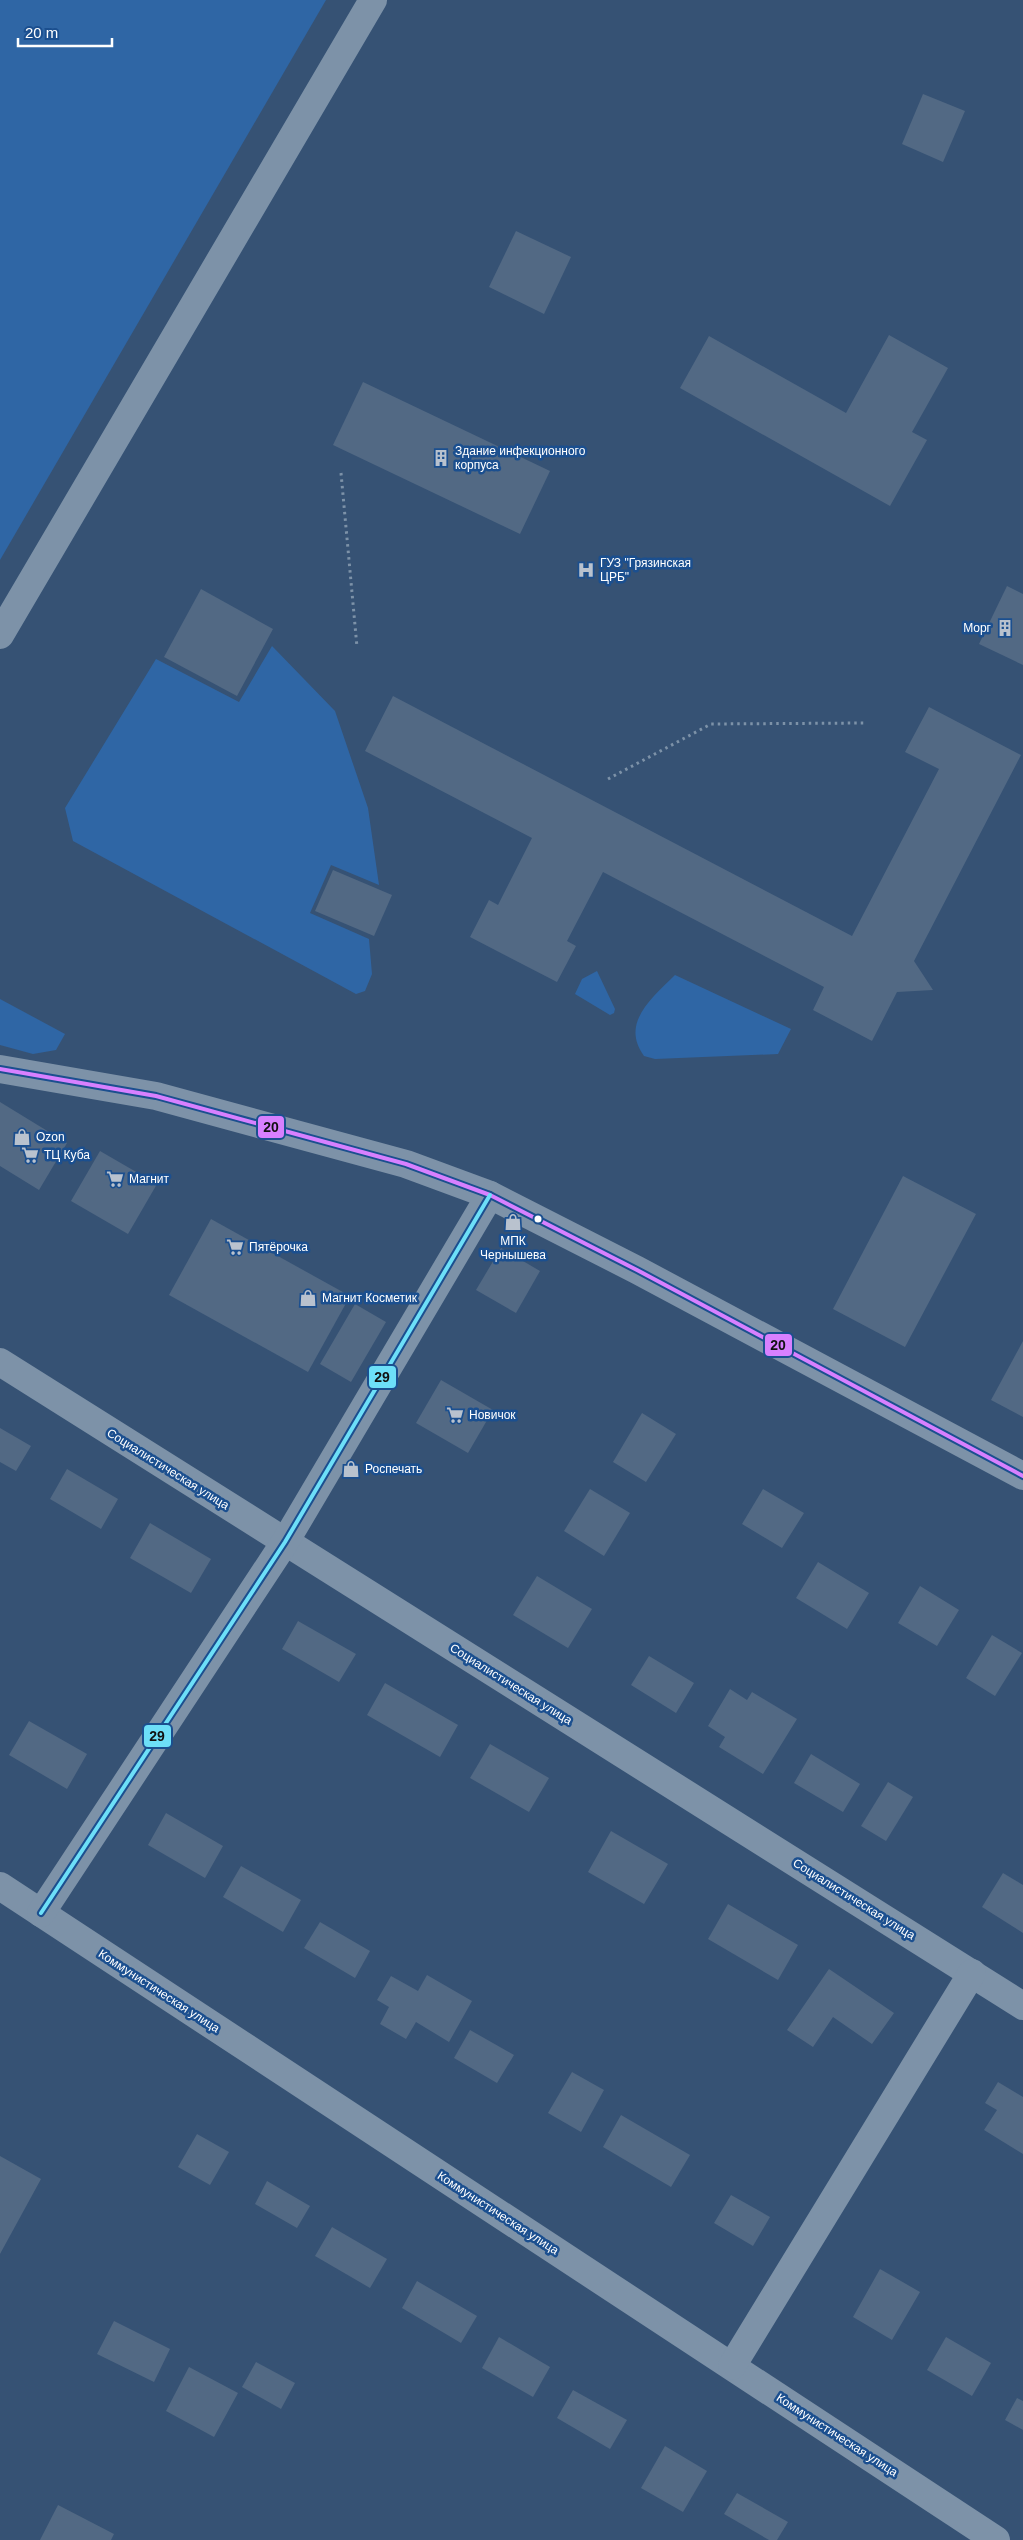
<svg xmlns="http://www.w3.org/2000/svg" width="1023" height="2540" font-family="Helvetica,sans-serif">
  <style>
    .green { fill: #2f66a5 }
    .building { fill: #526984 }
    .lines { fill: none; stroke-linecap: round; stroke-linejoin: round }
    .path { stroke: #7d92a8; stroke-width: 3; stroke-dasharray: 2.5 4; stroke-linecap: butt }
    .minor { stroke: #7d92a8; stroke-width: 28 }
    .bus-1-casing { stroke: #1b4f8f; stroke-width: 8 }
    .bus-2-casing { stroke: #1b4f8f; stroke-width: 8 }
    .bus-1 { stroke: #d880ff; stroke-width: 4 }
    .bus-2 { stroke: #6ddff8; stroke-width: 4 }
    .bus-dot { fill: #fff; stroke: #1b4f8f; stroke-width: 2 }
    .labels { text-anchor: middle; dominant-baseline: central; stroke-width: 5; stroke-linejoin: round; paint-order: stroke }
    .poi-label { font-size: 12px; fill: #fff; stroke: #1b4f8f; text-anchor: start }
    .street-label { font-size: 12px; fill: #fff; stroke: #1b4f8f }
    .line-badge { stroke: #1b4f8f; stroke-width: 2 }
    .pale-badge-label { font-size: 14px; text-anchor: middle; font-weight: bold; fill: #111 }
  </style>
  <rect width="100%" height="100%" fill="#365274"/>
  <g class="green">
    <polygon points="0,0 326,0 0,560"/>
    <polygon points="272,646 335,711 368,808 379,885 331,865 310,913 369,939 372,974 365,991 356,994 73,841 65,808 156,659 239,702"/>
    <polygon points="597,971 615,1009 614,1013 610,1015 575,994 582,979"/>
    <path d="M675 975 791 1029 778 1054 655 1059 644 1056C620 1023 652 998 675 975Z"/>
    <polygon points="0,999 65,1034 56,1050 33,1054 0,1045"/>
  </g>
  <g class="building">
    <polygon points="923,94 965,111 943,162 902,144"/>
    <polygon points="516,231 571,257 544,314 489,287"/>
    <polygon points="889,335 948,368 912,432 927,440 890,506 680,388 709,336 846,413"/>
    <polygon points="363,382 550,471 520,534 333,445"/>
    <polygon points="1007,586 1023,594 1023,665 979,644"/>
    <polygon points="201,589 273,629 237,696 164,657"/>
    <polygon points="393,696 852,936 939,769 905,752 929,707 1021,755 914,961 933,990 897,992 872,1041 813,1010 824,987 603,872 567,941 576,946 557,982 470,937 489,900 498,905 532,838 365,751"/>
    <polygon points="333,870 392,895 374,936 315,911"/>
    <polygon points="0,1102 67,1143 39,1190 0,1166"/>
    <polygon points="100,1151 157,1184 128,1234 71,1201"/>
    <polygon points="903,1176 976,1214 905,1347 833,1309"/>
    <polygon points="211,1219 350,1296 308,1372 169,1295"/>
    <polygon points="501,1248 540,1271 516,1313 476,1290"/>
    <polygon points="355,1304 386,1322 351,1382 320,1364"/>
    <polygon points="1023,1341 1023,1417 991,1400"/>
    <polygon points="441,1380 493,1410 468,1453 416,1423"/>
    <polygon points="642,1413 676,1434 646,1482 613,1462"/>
    <polygon points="0,1428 31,1446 16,1471 0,1462"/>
    <polygon points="67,1469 118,1499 101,1529 50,1499"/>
    <polygon points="590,1489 630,1513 604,1556 564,1531"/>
    <polygon points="763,1489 804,1513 782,1548 742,1524"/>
    <polygon points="150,1523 211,1559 191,1593 130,1558"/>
    <polygon points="818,1562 869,1593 847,1629 796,1598"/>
    <polygon points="537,1576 592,1609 568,1648 513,1615"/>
    <polygon points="920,1586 959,1610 937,1646 898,1623"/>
    <polygon points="298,1621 356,1654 339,1682 282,1649"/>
    <polygon points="992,1635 1022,1653 995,1696 966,1678"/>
    <polygon points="649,1656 694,1683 676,1713 631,1685"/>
    <polygon points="385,1683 458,1725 440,1757 367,1715"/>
    <polygon points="730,1689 747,1700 752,1692 797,1719 763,1774 719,1747 725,1737 708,1726"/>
    <polygon points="29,1721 87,1754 67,1789 9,1755"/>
    <polygon points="490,1744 549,1778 529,1812 470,1778"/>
    <polygon points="811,1754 860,1784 843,1812 794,1783"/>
    <polygon points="888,1782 913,1797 886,1841 861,1826"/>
    <polygon points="166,1813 223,1846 205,1878 148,1845"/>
    <polygon points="611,1831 668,1864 644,1904 588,1872"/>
    <polygon points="241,1866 301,1900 283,1932 223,1897"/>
    <polygon points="1003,1873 1023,1885 1023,1933 982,1907"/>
    <polygon points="728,1904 798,1945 778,1980 708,1939"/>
    <polygon points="320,1922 370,1951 355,1978 304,1948"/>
    <polygon points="829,1969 894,2013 872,2044 833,2017 813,2047 787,2030"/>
    <polygon points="427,1975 472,2001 449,2042 416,2022 406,2039 380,2024 389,2007 377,2000 391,1976 418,1991"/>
    <polygon points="470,2030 514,2055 497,2083 454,2058"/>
    <polygon points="572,2072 604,2090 581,2132 548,2113"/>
    <polygon points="998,2082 1023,2097 1023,2154 984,2130 997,2110 985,2103"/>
    <polygon points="621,2115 690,2155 671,2187 603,2147"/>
    <polygon points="197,2134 229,2152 210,2185 178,2167"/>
    <polygon points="0,2156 41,2179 0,2254"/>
    <polygon points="267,2181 310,2206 297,2228 255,2204"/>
    <polygon points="731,2195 770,2217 753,2246 714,2223"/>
    <polygon points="332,2227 387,2259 370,2288 315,2256"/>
    <polygon points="880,2269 920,2292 892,2340 853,2317"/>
    <polygon points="417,2281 477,2316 461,2343 402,2308"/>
    <polygon points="114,2321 170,2349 154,2382 97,2354"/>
    <polygon points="499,2337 550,2367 533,2397 482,2368"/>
    <polygon points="946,2337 991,2363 972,2396 927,2370"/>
    <polygon points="256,2362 295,2383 281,2409 242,2387"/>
    <polygon points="189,2367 238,2393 214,2437 166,2411"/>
    <polygon points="573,2390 627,2420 610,2449 557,2418"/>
    <polygon points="1017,2398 1023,2401 1023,2430 1005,2420"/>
    <polygon points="665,2446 707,2471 683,2512 641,2488"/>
    <polygon points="737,2493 788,2522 777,2540 769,2540 724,2514"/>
    <polygon points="58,2505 114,2534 111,2540 40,2540"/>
  </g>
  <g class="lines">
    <g class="path">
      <polyline points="341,473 357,647"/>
      <polyline points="608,779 711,724 864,723"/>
    </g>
    <g class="minor">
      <polyline points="0,635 373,0"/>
      <polyline points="0,1069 156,1096 406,1164 490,1195 637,1270 1023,1476"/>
      <polyline points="0,1362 1023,2006"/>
      <polyline points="0,1886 996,2540"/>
      <polyline points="41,1913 285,1542 490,1195"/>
      <polyline points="732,2366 972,1973"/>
    </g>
    <g class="bus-1-casing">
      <polyline id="bus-1" points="0,1069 156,1096 406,1164 490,1195 637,1270 1023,1476"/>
    </g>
    <g class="bus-2-casing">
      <polyline id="bus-2" points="41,1913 285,1542 490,1195"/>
    </g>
    <use href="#bus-1" class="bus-1"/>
    <use href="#bus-2" class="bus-2"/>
  </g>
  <defs>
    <g id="building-bare" transform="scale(1.35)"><path d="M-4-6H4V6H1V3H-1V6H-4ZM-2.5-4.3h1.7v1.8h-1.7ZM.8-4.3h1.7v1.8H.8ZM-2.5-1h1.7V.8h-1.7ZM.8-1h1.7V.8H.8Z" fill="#b9c2ce" stroke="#1b4f8f" stroke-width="2.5" paint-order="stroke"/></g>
    <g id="hospital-bare" transform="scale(1.35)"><path d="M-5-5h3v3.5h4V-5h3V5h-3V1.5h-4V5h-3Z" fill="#b9c2ce" stroke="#1b4f8f" stroke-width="2.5" paint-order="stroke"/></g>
    <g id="shop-bare" transform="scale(1.35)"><path d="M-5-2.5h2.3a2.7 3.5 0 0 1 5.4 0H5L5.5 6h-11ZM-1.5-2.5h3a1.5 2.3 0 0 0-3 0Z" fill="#b9c2ce" stroke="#1b4f8f" stroke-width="2.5" paint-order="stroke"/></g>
    <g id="supermarket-bare" transform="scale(1.35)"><path d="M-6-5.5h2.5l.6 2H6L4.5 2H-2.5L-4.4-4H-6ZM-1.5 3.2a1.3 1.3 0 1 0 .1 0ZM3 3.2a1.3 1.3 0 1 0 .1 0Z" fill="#b9c2ce" stroke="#1b4f8f" stroke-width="2.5" paint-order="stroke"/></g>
  </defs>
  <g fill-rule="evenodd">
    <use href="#building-bare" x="441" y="458"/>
    <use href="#hospital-bare" x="586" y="570"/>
    <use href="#building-bare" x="1005" y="628"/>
    <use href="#shop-bare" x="22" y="1137"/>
    <use href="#supermarket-bare" x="30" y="1155"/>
    <use href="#supermarket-bare" x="115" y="1179"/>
    <use href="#shop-bare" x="513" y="1222"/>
    <use href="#supermarket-bare" x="235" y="1247"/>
    <use href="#shop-bare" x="308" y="1298"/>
    <use href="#supermarket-bare" x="455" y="1415"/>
    <use href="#shop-bare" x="351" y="1469"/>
  </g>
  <circle class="bus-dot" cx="538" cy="1219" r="4.5"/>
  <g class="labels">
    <g class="poi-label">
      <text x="455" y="451">Здание инфекционного<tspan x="455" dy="14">корпуса</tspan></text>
      <text x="600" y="563">ГУЗ "Грязинская<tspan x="600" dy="14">ЦРБ"</tspan></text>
      <text x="991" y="628" text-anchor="end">Морг</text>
      <text x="36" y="1137">Ozon</text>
      <text x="44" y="1155">ТЦ Куба</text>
      <text x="129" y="1179">Магнит</text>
      <text x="513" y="1241" text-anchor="middle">МПК<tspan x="513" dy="14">Чернышева</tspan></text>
      <text x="249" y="1247">Пятёрочка</text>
      <text x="322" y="1298">Магнит Косметик</text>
      <text x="469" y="1415">Новичок</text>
      <text x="365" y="1469">Роспечать</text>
    </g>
    <g class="street-label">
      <text transform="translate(168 1469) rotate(32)">Социалистическая улица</text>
      <text transform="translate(511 1684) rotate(32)">Социалистическая улица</text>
      <text transform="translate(854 1899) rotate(32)">Социалистическая улица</text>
      <text transform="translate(159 1991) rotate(33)">Коммунистическая улица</text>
      <text transform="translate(498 2213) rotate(33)">Коммунистическая улица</text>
      <text transform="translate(837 2435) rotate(33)">Коммунистическая улица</text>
    </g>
  </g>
  <g class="line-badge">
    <rect x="257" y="1115" width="28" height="24" rx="5" fill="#d880ff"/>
    <rect x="764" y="1333" width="29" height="24" rx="5" fill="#d880ff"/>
    <rect x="368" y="1365" width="29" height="24" rx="5" fill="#6ddff8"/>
    <rect x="143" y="1724" width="29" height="24" rx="5" fill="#6ddff8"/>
  </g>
  <g class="pale-badge-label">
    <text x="271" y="1132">20</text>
    <text x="778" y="1350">20</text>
    <text x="382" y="1382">29</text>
    <text x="157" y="1741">29</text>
  </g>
  <path d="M18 38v8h94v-8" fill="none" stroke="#ffffff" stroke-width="2.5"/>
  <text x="25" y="38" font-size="15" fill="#ffffff" stroke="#1b4f8f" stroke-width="4" paint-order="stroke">20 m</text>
</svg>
